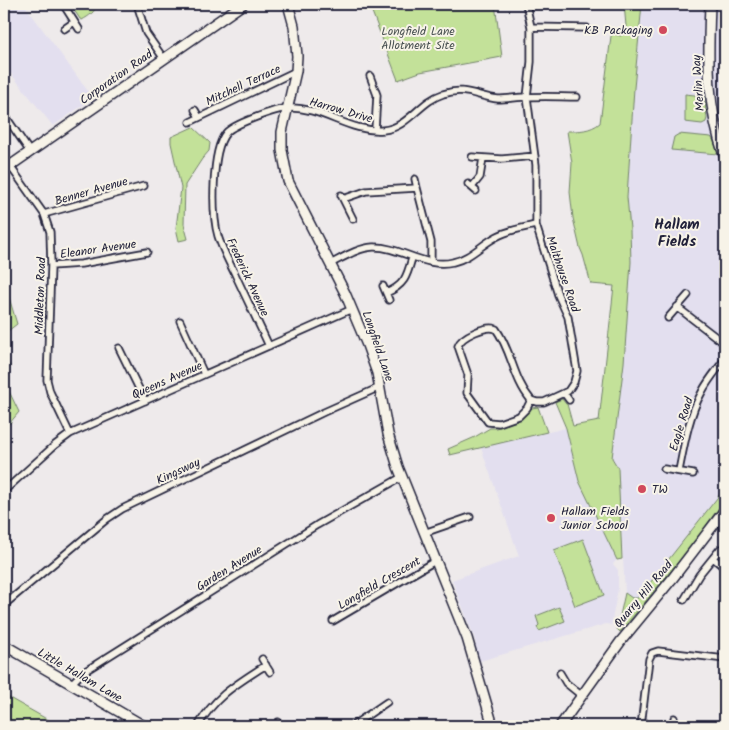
<svg xmlns="http://www.w3.org/2000/svg" width="729" height="730" viewBox="0 0 729 730" font-family="Kalam,sans-serif">
<style>
.built{fill:#e3dfef}
.green{fill:#c3e199;stroke:#72826a}
.lines{fill:none;stroke-linecap:round;stroke-linejoin:round}
.street-casing{stroke:#22223b;stroke-width:9}
.secondary-casing{stroke:#22223b;stroke-width:12}
.street{stroke:#f7f3e8;stroke-width:5.5}
.secondary{stroke:#f7f3e8;stroke-width:9}
.poi-dot{fill:#d1495b;stroke:#f7f3e8;stroke-width:2}
.labels{text-anchor:middle;stroke-width:4;stroke-linejoin:round;paint-order:stroke}
.poi-label{font-size:12px;fill:#22223b;stroke:#f7f3e8;text-anchor:start}
.park-label{font-size:12px;fill:#4a5252;stroke:#f7f3e8}
.street-label{font-size:12px;fill:#22223b;stroke:#f7f3e8}
.quarter-label{font-size:15px;font-weight:bold;fill:#22223b;stroke:#f7f3e8}
</style>
<rect width="100%" height="100%" fill="#eeeaeb"/>
<filter id="ink" filterUnits="userSpaceOnUse"><feTurbulence type="fractalNoise" baseFrequency=".02" numOctaves="2"/><feDisplacementMap in="SourceGraphic" scale="10" xChannelSelector="R" yChannelSelector="G"/><feConvolveMatrix kernelMatrix="1 2 1 2 8 2 1 2 1" color-interpolation-filters="sRGB"/></filter>
<g filter="url(#ink)">
<!-- built -->
<path class="built" d="M11 4H24L93 98 53 126 4 65V10Z
M642 4H725V429L722 433 725 436V488L637 599 632 598 625 593 618 468 612 458 628 311 631 262 630 229 627 197 634 88Z
M566 428 579 481 617 560 613 564 618 570V589L611 625 606 624 480 661 475 645 476 644 474 637 475 636 473 634 452 580 519 556 481 448Z"/>
<!-- green -->
<path class="green" d="M70 4H96C96 12 89 16 82 20L80 19Z
M369 4H495L502 57 420 72 398 80Z
M624 4H642L634 88 627 197 630 229 631 262 624 363 612 458 618 468 622 559 617 560 579 481 566 428 555 402 562 399 566 404H567L573 426 599 421 614 286 591 284 583 255 580 248 573 218 570 192 572 163 567 131C579 131 590 131 600 123L611 36 613 34 621 36 626 26Z
M685 94 704 96 707 118 706 122 702 124 685 122Z
M193 127 210 143 209 151 202 159 185 185 184 224 188 239 179 241 176 228 181 188 171 143V137Z
M679 134 711 137 714 141 718 154 671 150 674 137Z
M4 281 17 324 4 334Z
M4 355 10 366 5 383 19 412 4 430Z
M538 407 547 432 450 455 448 449 473 438 490 428H496L520 419 532 408Z
M725 488V499L703 530 681 559 620 632 617 629 625 593 632 598H638Z
M583 539 604 595 575 606 554 550Z
M559 607 565 621 539 631 537 627 539 625 536 616Z
M4 695 59 726H4Z"/>
<g class="lines">
<!-- street casing -->
<g class="street-casing">
<path id="street" d="M63 4 79 29
M137 4 146 33 164 59
M526 4 531 27V62L527 97 536 165V225L558 295 568 317 577 371 574 382 568 391 544 402H537L531 400 527 408 519 416 499 423 488 422 467 393 468 375 458 346C461 336 487 325 496 329 512 351 513 379 531 400
M531 27 587 28
M64 29 74 22
M370 76 377 95 375 130
M195 110 199 117
M4 114 30 152
M190 122 296 71
M472 157 502 159 535 156
M10 166 44 214 50 232 51 266 47 380 50 392 70 434
M415 179 417 188
M468 184 476 191
M472 187 480 177 483 158
M341 195 353 219
M343 199 366 191 417 188 431 242V261
M44 214 144 186
M330 264C344 257 358 248 373 247 400 246 425 269 453 262 469 259 481 245 496 237 508 230 522 228 536 225
M51 266 81 264 147 252
M383 286 389 300
M386 293C405 285 407 276 412 258
M677 307 725 344
M668 318 688 295
M180 321 204 374
M269 346C258 322 246 298 235 274 229 262 222 249 218 236 212 215 211 151 226 133 233 124 276 109 288 108 321 106 350 133 383 130 408 128 420 101 443 94 465 86 477 97 498 99 508 99 518 97 528 97 545 96 561 97 577 97
M119 348 145 401
M564 393 569 400
M664 469 693 474
M679 471C684 445 689 415 702 392 708 380 717 370 725 359
M4 491 55 445 70 434 352 309
M424 533 470 517
M713 558 725 568
M684 600 699 575 720 549
M4 605 107 519 122 509 324 412 380 387
M333 621 435 561
M262 659 270 672
M560 673 566 683 582 696
M71 684 82 673 317 525 402 477
M278 722 281 726
M198 726C216 695 237 684 266 665
M352 726 387 702
M641 726 649 659 652 653 658 651 725 659
M673 726 674 718"/>
</g>
<!-- secondary casing -->
<g class="secondary-casing">
<path id="secondary" d="M288 4 294 26 297 56 296 71 282 132V150L288 181 345 293 367 345 377 373 388 434 398 467 467 638 493 726
M710 4C708 60 706 105 725 158
M4 170 243 4
M4 645 144 726
M560 726 621 641 672 579 725 510"/>
</g>
<!-- street -->
<use href="#street" class="street"/>
<!-- secondary -->
<use href="#secondary" class="secondary"/>
</g>
</g>
<!-- markers -->
<g class="poi-dot">
<circle cx="663" cy="30" r="5"/>
<circle cx="642" cy="489" r="5"/>
<circle cx="551" cy="518" r="5"/>
</g>
<g class="labels">
<!-- poi labels -->
<g class="poi-label">
<text x="653" y="34" text-anchor="end">KB Packaging</text>
<text x="652" y="493">TW</text>
<text x="561" y="515">Hallam Fields<tspan x="561" dy="14">Junior School</tspan></text>
</g>
<!-- park labels -->
<g class="park-label">
<text x="418" y="35">Longfield Lane<tspan x="418" dy="14">Allotment Site</tspan></text>
</g>
<!-- street labels -->
<g class="street-label">
<text transform="translate(116 77) rotate(-35)" y="4">Corporation Road</text>
<text transform="translate(698 83) rotate(-94)" y="4">Merlin Way</text>
<text transform="translate(243 85) rotate(-25)" y="4">Mitchell Terrace</text>
<text transform="translate(341 110) rotate(16)" y="4">Harrow Drive</text>
<text transform="translate(91 191) rotate(-16)" y="4">Benner Avenue</text>
<text transform="translate(98 249) rotate(-8)" y="4">Eleanor Avenue</text>
<text transform="translate(563 274) rotate(71)" y="4">Malthouse Road</text>
<text transform="translate(248 277) rotate(65)" y="4">Frederick Avenue</text>
<text transform="translate(40 296) rotate(-88)" y="4">Middleton Road</text>
<text transform="translate(378 346) rotate(71)" y="4">Longfield Lane</text>
<text transform="translate(167 380) rotate(-24)" y="4">Queens Avenue</text>
<text transform="translate(681 424) rotate(-73)" y="4">Eagle Road</text>
<text transform="translate(178 471) rotate(-25)" y="4">Kingsway</text>
<text transform="translate(229 568) rotate(-32)" y="4">Garden Avenue</text>
<text transform="translate(379 583) rotate(-30)" y="4">Longfield Crescent</text>
<text transform="translate(643 594) rotate(-50)" y="4">Quarry Hill Road</text>
<text transform="translate(80 675) rotate(30)" y="4">Little Hallam Lane</text>
</g>
<!-- quarter labels -->
<g class="quarter-label">
<text x="677" y="229">Hallam<tspan x="677" dy="17">Fields</tspan></text>
</g>
</g>
<!-- margin -->
<rect width="729" height="730" fill="none" stroke="#f7f3e8" stroke-width="20"/>
<rect x="10" y="10" width="709" height="710" fill="none" stroke="#22223b" stroke-width="2" filter="url(#ink)"/>
</svg>
